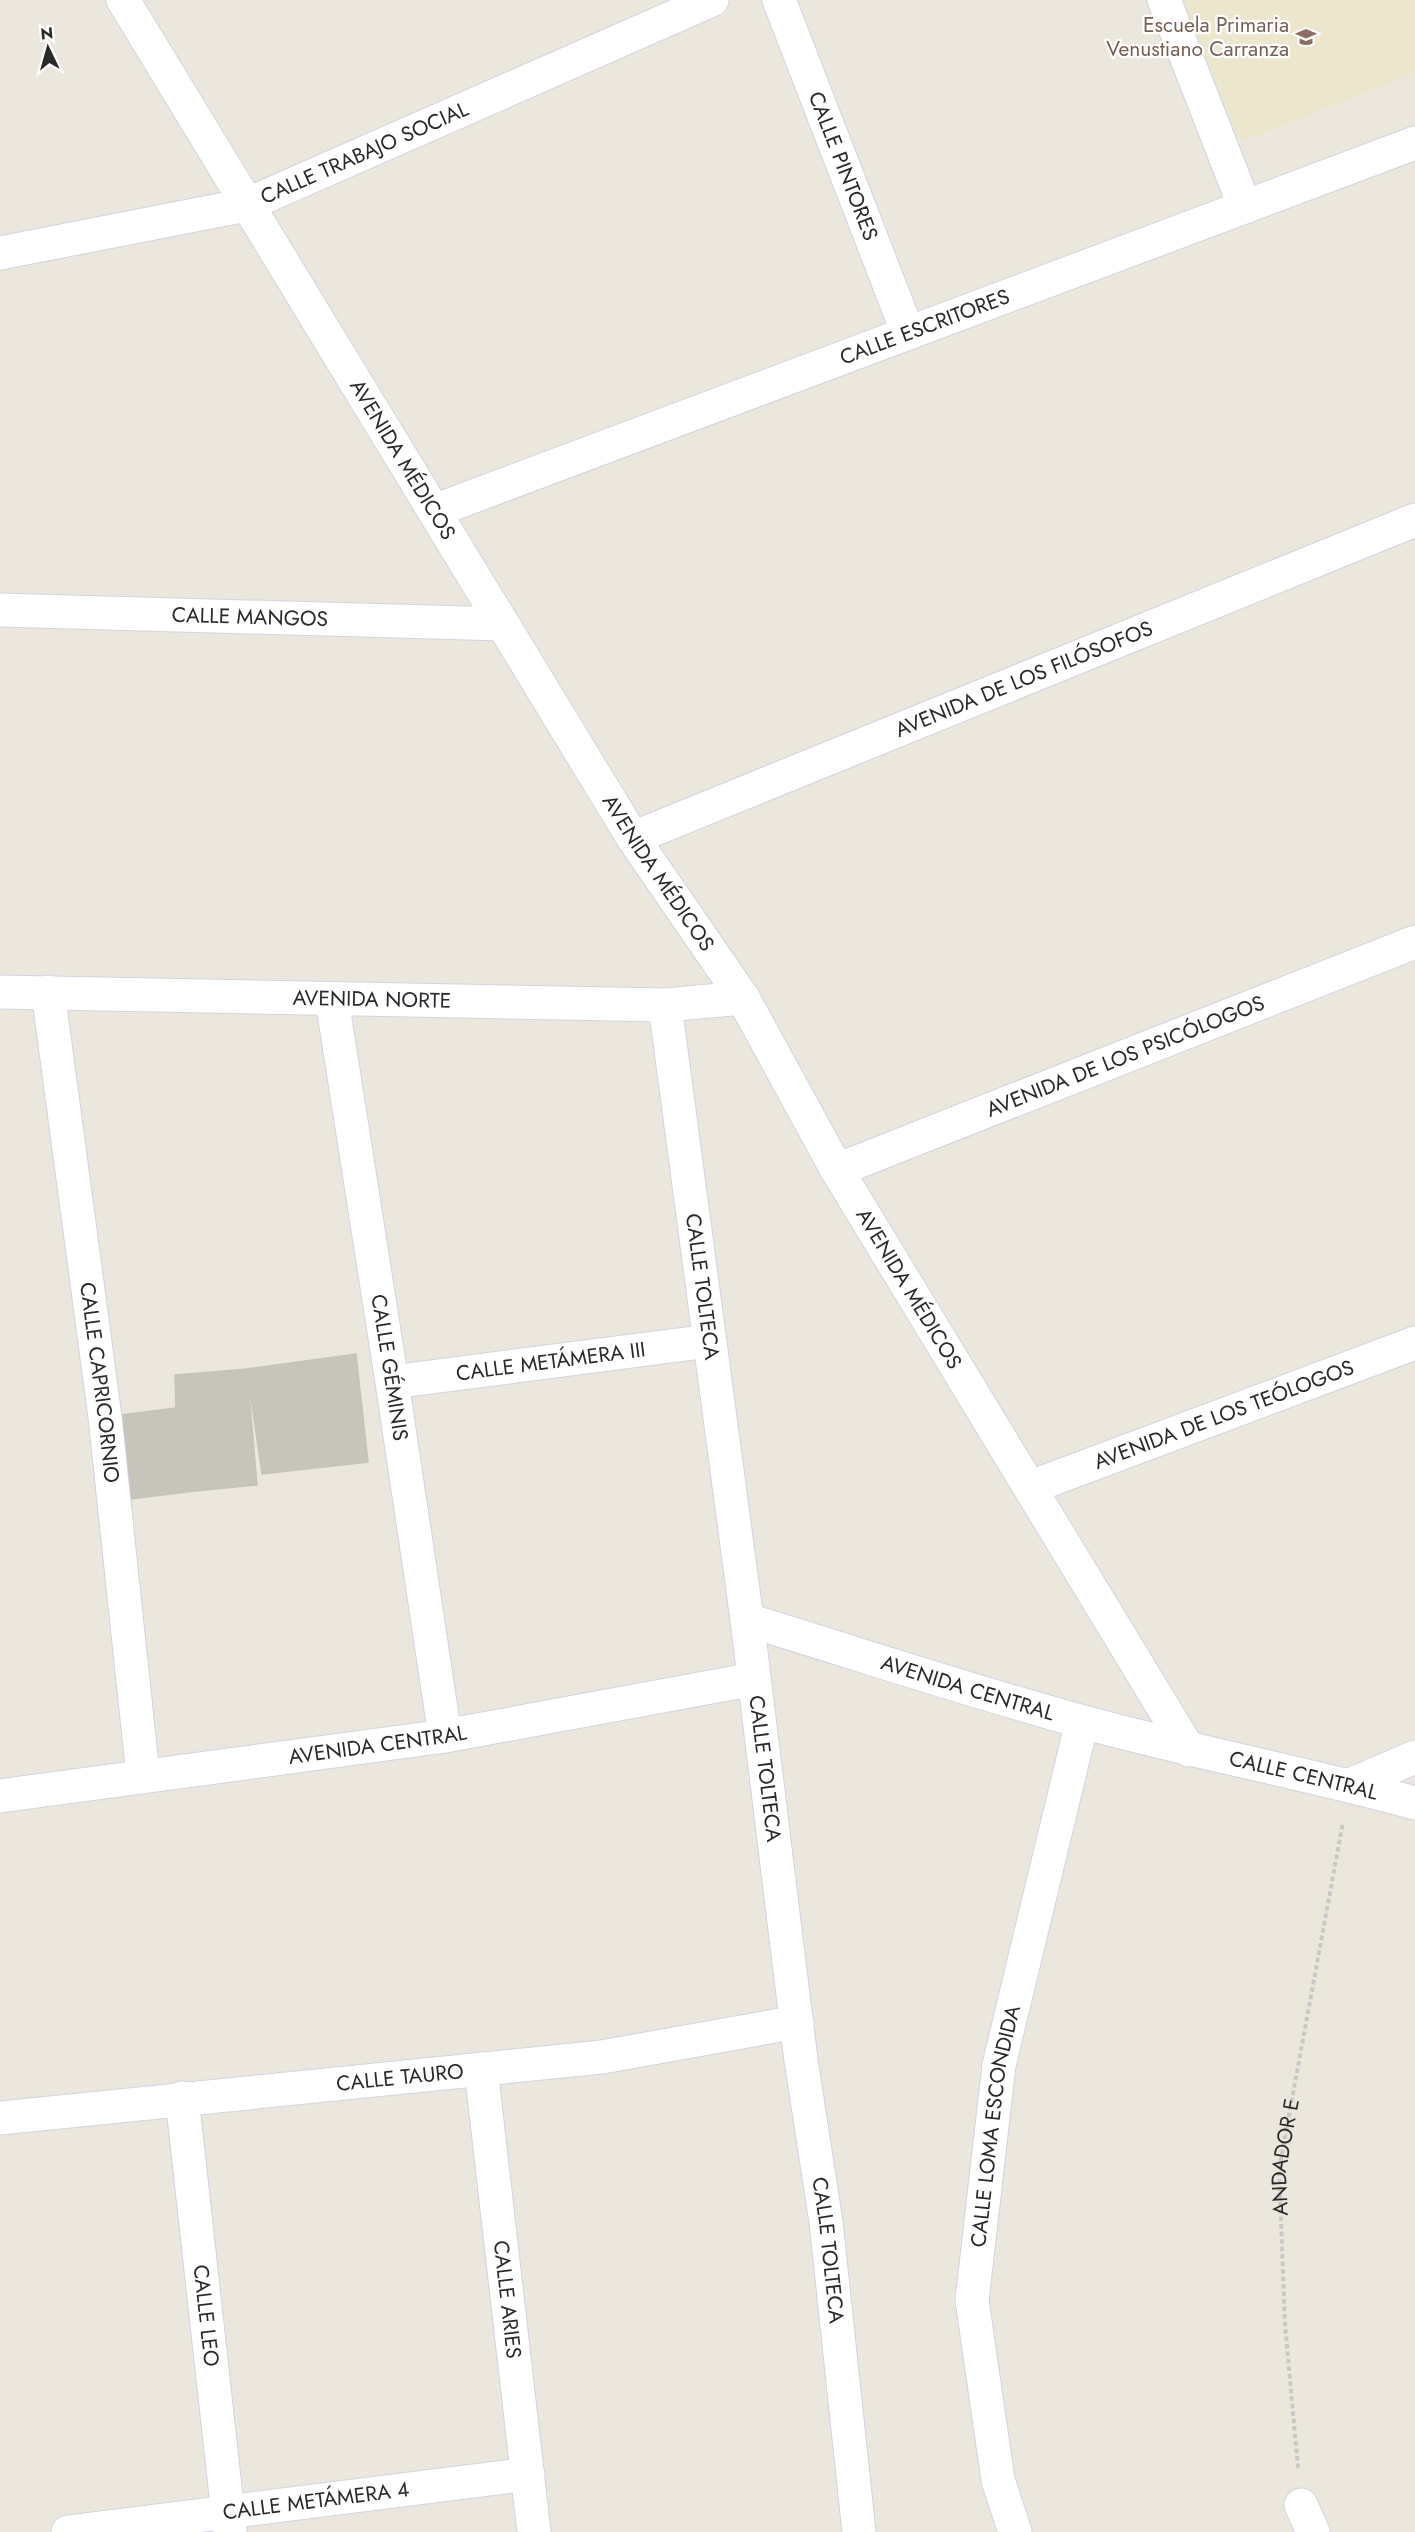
<svg xmlns="http://www.w3.org/2000/svg" width="1415" height="2532" viewBox="0 0 1415 2532" font-family="Jost,sans-serif">
<style>
.education{fill:#ece6cd}
.building{fill:#c7c5bb;stroke:#c7c3b6;stroke-width:1.5}
.lines{fill:none;stroke-linecap:round;stroke-linejoin:round}
.minor-casing{stroke:#d2d3e2;stroke-width:35}
.path{stroke:#c8c8c8;stroke-width:4;stroke-dasharray:4.5 3;stroke-linecap:butt}
.minor{stroke:#fff;stroke-width:33}
.labels{text-anchor:middle;stroke-width:4.5;stroke-linejoin:round;paint-order:stroke}
.education-label{font-size:21px;fill:#785e54;stroke:#fff;text-anchor:end}
.street-label{font-size:21px;fill:#2a2a2a;stroke:#fff}
</style>
<rect width="100%" height="100%" fill="#ebe7dc"/>
<!-- education -->
<path class="education" d="M1182 0H1415V73L1240 142Z"/>
<!-- building -->
<path class="building" d="M356 1354 368 1462 262 1474 247 1369Z
M247 1369 257 1485 186 1492 176 1408 175 1375Z
M176 1408 186 1492 115 1501 105 1417Z"/>
<g class="lines">
<!-- minor casing -->
<g class="minor-casing">
<g id="minor">
<path id="s2" d="M123 0 633 838 743 998 837 1170 1189 1750"/>
<path id="s3" d="M779 0 908 333"/>
<path d="M1164 0 1245 207"/>
<path id="s4" d="M0 253 246 205 712 0"/>
<path id="s5" d="M434 511 1415 143"/>
<path id="s6" d="M0 610 502 624"/>
<path id="s7" d="M633 838 1415 520"/>
<path id="s8" d="M0 992 665 1005 743 998"/>
<path id="s9" d="M48 992 105 1417 143 1775"/>
<path id="s10" d="M332 1000 392 1382 445 1736"/>
<path id="s11" d="M665 1005 747 1620 801 2060 826 2222 859 2532"/>
<path id="s12" d="M837 1170 1415 942"/>
<path id="s13" d="M392 1382 709 1341"/>
<path id="s14" d="M1031 1487 1415 1343"/>
<path id="s15" d="M747 1620C859 1654 970 1691 1083 1722 1193 1752 1305 1773 1415 1803"/>
<path d="M1350 1785 1415 1757"/>
<path id="s16" d="M0 1796 445 1736 754 1679"/>
<path id="s17" d="M481 2069 534 2532"/>
<path id="s18" d="M182 2098 230 2532"/>
<path id="s19" d="M0 2118 602 2057 797 2022"/>
<path d="M1301 2505 1313 2532"/>
<path id="s20" d="M68 2532 528 2474"/>
<path id="s21" d="M1015 2532 998 2480 972 2300 999 2065 1082 1722"/>
</g>
</g>
<!-- path -->
<path class="path" id="s1" d="M1298 2468 1285 2324 1279 2170 1343 1822"/>
<!-- minor -->
<use href="#minor" class="minor"/>
</g>
<!-- icons -->
<defs>
<g id="school-bare" transform="scale(1.62)"><path d="M0-5L7-2L0 1L-7-2ZM-4 1L0 2.5L4 1V4Q0 6-4 4Z" fill="#8d6e63" stroke="#fff" stroke-width="2.5" paint-order="stroke"/></g>
</defs>
<g fill-rule="evenodd">
<use href="#school-bare" x="1306" y="37"/>
</g>
<g class="labels">
<!-- education labels -->
<g class="education-label">
<text x="1289" y="32">Escuela Primaria<tspan x="1289" dy="24">Venustiano Carranza</tspan></text>
</g>
<!-- street labels -->
<g class="street-label">
<text dy="7" stroke="none"><textPath href="#s4" startOffset="380">CALLE TRABAJO SOCIAL</textPath></text>
<text dy="7" stroke="none"><textPath href="#s3" startOffset="178">CALLE PINTORES</textPath></text>
<text dy="7" stroke="none"><textPath href="#s5" startOffset="524">CALLE ESCRITORES</textPath></text>
<text dy="7" stroke="none"><textPath href="#s2" startOffset="538">AVENIDA MÉDICOS</textPath></text>
<text dy="7" stroke="none"><textPath href="#s6" startOffset="250">CALLE MANGOS</textPath></text>
<text dy="7" stroke="none"><textPath href="#s7" startOffset="422">AVENIDA DE LOS FILÓSOFOS</textPath></text>
<text dy="7" stroke="none"><textPath href="#s2" startOffset="1024">AVENIDA MÉDICOS</textPath></text>
<text dy="7" stroke="none"><textPath href="#s8" startOffset="372">AVENIDA NORTE</textPath></text>
<text dy="7" stroke="none"><textPath href="#s12" startOffset="310">AVENIDA DE LOS PSICÓLOGOS</textPath></text>
<text dy="7" stroke="none"><textPath href="#s11" startOffset="284">CALLE TOLTECA</textPath></text>
<text dy="7" stroke="none"><textPath href="#s2" startOffset="1510">AVENIDA MÉDICOS</textPath></text>
<text dy="7" stroke="none"><textPath href="#s13" startOffset="160">CALLE METÁMERA III</textPath></text>
<text dy="7" stroke="none"><textPath href="#s10" startOffset="372">CALLE GÉMINIS</textPath></text>
<text dy="7" stroke="none"><textPath href="#s9" startOffset="394">CALLE CAPRICORNIO</textPath></text>
<text dy="7" stroke="none"><textPath href="#s14" startOffset="206">AVENIDA DE LOS TEÓLOGOS</textPath></text>
<text dy="7" stroke="none"><textPath href="#s15" startOffset="231">AVENIDA CENTRAL</textPath></text>
<text dy="7" stroke="none"><textPath href="#s16" startOffset="381">AVENIDA CENTRAL</textPath></text>
<text dy="7" stroke="none"><textPath href="#s11" startOffset="770">CALLE TOLTECA</textPath></text>
<text dy="7" stroke="none"><textPath href="#s15" startOffset="578">CALLE CENTRAL</textPath></text>
<text dy="7" stroke="none"><textPath href="#s19" startOffset="402">CALLE TAURO</textPath></text>
<text dy="7" stroke="none"><textPath href="#s21" startOffset="412">CALLE LOMA ESCONDIDA</textPath></text>
<text dy="7" stroke="none"><textPath href="#s1" startOffset="312">ANDADOR E</textPath></text>
<text dy="7" stroke="none"><textPath href="#s11" startOffset="1256">CALLE TOLTECA</textPath></text>
<text dy="7" stroke="none"><textPath href="#s17" startOffset="232">CALLE ARIES</textPath></text>
<text dy="7" stroke="none"><textPath href="#s18" startOffset="219">CALLE LEO</textPath></text>
<text dy="7" stroke="none"><textPath href="#s20" startOffset="250">CALLE METÁMERA 4</textPath></text>
</g>
</g>
<!-- north arrow -->
<g transform="translate(48 48) rotate(355)" stroke="#ffffff" stroke-width="4.5" paint-order="stroke">
<path d="M0-4.5L10 22L0 15L-10 22Z" fill="#2a2a2a"/>
<text y="-9" font-size="16" font-weight="bold" text-anchor="middle" fill="#2a2a2a">N</text>
</g>
</svg>
